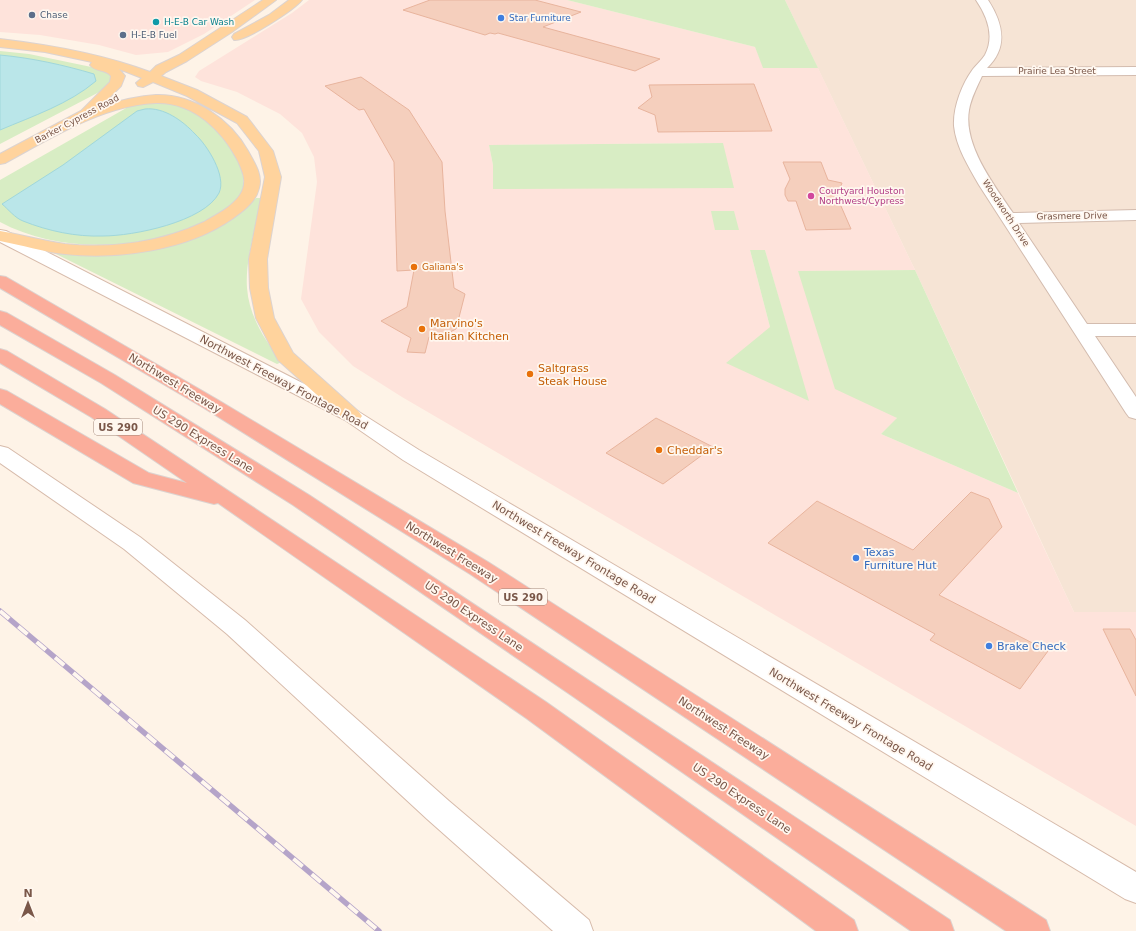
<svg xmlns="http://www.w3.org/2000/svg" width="1136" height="931" viewBox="0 0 1136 931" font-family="'DejaVu Sans',sans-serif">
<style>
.residential{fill:#f6e4d5}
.commercial{fill:#fee3db;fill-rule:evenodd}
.green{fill:#d8edc4}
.water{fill:#bae6e9;stroke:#a0d7db}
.building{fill:#f5cfbd;stroke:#e8b49d}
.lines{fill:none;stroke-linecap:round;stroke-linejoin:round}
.street-casing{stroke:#d3bcaf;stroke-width:2}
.secondary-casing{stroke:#d7bbab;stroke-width:2}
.primary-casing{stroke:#dcd3d0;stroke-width:2}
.highway-casing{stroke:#dcd3d0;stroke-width:2}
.street{fill:#fff;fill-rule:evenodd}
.secondary{fill:#fff;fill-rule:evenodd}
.primary{fill:#ffd39d;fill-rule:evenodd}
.highway{fill:#fbad9b;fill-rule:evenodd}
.rail-casing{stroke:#b5a4c9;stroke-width:5.5}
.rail{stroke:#fff7ef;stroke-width:4;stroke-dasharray:12;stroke-linecap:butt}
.service-dot{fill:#5c6f8a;stroke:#fff7ef;stroke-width:1.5}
.shop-dot{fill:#3f7fe0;stroke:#fff7ef;stroke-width:1.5}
.culture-dot{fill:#0f9aa8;stroke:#fff7ef;stroke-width:1.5}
.hotel-dot{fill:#d1479c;stroke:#fff7ef;stroke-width:1.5}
.food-dot{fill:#e8710a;stroke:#fff7ef;stroke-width:1.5}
.labels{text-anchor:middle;stroke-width:3.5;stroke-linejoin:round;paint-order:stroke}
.far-service-label{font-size:9px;fill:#4e5e75;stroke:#fff7ef;text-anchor:start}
.far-shop-label{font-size:9px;fill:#366cbe;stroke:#fff7ef;text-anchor:start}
.far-culture-label{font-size:9px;fill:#0d838f;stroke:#fff7ef;text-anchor:start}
.far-street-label{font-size:9px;fill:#7a5749;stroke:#fff7ef}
.far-hotel-label{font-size:9px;fill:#b23c85;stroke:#fff7ef;text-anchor:start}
.far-food-label{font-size:9px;fill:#c56008;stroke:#fff7ef;text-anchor:start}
.shield{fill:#fff7ef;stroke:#a2877b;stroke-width:1}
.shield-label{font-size:10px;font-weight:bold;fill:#7a5749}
.food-label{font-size:11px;fill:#c56008;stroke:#fff7ef;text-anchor:start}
.street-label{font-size:11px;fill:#7a5749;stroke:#fff7ef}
.shop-label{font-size:11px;fill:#366cbe;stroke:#fff7ef;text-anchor:start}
</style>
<rect width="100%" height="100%" fill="#fef3e7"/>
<!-- residential -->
<path class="residential" d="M785 0H1136V612H1074L915 270Z"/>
<!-- commercial -->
<path class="commercial" d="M0 0H255L204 34 168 52 136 55 99 45 40 35 0 32Z
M309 0H567L755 47 764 68H818L915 270 798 271 897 419 881 434 1018 493 1074 612H1136V826L402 397 353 366 319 332 301 299 317 182 314 157 302 133 280 114 237 92 201 81 195 77 199 71 292 13ZM722 143 493 188V165L489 145ZM750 250H765L808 401 770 327Z"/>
<!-- green -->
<path class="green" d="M567 0H785L818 68H763L755 47Z
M0 51 29 54 101 69 109 73 112 79 105 89 0 144Z
M148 101C159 102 172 102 182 105 186 107 191 110 195 113 200 116 206 119 210 123 229 138 257 179 236 201 229 210 216 216 206 221 146 251 59 254 0 222V180L128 107Z
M723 143 734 188 493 189V165L489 145Z
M256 198H262C256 225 245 260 247 288 249 316 265 341 282 362L277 364 52 252 124 251 240 212Z
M711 211H734L739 230H715Z
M750 250H765L809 401 726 363 770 327Z
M915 270 1018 493 881 434 897 418 835 389 798 271Z"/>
<!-- water -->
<path class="water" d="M0 55C32 58 64 65 94 74L96 81C69 104 33 116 0 130Z
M145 109C164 107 183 121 195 134 207 145 227 176 219 193 204 222 133 236 103 236 76 237 48 231 23 221 15 218 8 209 2 204L63 165 137 111Z"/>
<!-- building -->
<path class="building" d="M430 0H535L581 12 543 27 660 59 635 71 498 33 495 34 490 33 485 35 403 10Z
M361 77 409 110 442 162 445 211 454 288 465 294 456 329 440 337H429L425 353 407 352 411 338 381 321 407 307 414 270 397 271 394 162 364 109 359 110 325 86Z
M754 84 772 131 658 132 655 115 638 108 652 97 649 85Z
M783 162H821L828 180 842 183 837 197 851 229 806 230 796 201H788L785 195V189L790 179Z
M656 418 713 447 663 484 606 453Z
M971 492 989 499 1002 527 939 595 1048 651 1020 689 930 640 935 634 768 543 817 501 913 550Z
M1103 629H1130L1136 640V696Z"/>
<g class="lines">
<!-- street casing -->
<g class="street-casing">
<path id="street" d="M976 0H988C1003 23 1009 47 987 68L1136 67V75L982 76C977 87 971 98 969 110 963 145 994 185 1013 213L1136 210V220L1019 223 1087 324H1136V336H1095L1136 397V419L1129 417 1126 413 979 185C969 167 956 147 954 126 953 107 962 84 973 69 977 64 982 60 985 55 995 36 987 16 976 0Z"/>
</g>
<!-- secondary casing -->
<g class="secondary-casing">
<path id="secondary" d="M0 230 6 231 359 412 419 450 1136 872V903L1125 899 403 460 345 420 0 242Z
M0 446 8 448 140 537 245 620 449 801 589 920 593 931H553L427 819 227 634 124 549 0 463Z"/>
</g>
<!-- primary casing -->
<g class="primary-casing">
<path id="primary" d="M263 0H276L232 32 187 61 166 72 161 76 197 90 247 117 273 151 281 177 267 259 268 288 274 318 293 353 359 412 362 416 359 420 352 422 345 420 278 360 256 318 250 288 249 259 265 177 259 151 237 123 187 96 153 82 143 87 138 86 136 83 142 78 119 69 125 76 121 86 100 107C118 101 137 96 156 95 194 94 230 119 248 151 254 162 263 175 259 188 256 202 243 211 232 219 188 250 118 260 65 254 43 252 22 245 0 241V231C22 235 43 241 65 244 112 249 162 242 204 222 216 215 232 207 240 195 248 183 243 172 238 161 222 130 193 102 156 103 103 105 51 138 5 163L0 164V154L81 111 110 82 111 76C106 69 95 72 90 65L92 62 45 52 0 47V39C51 45 102 54 150 72L156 66 179 55Z
M289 0H302C294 10 245 42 234 40L232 37 234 34 269 15Z"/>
</g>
<!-- highway casing -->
<g class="highway-casing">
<path id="highway" d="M0 276 6 277 218 400 488 562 1046 920 1050 931H1006L470 574 204 408 0 288Z
M0 311 7 313 115 375 309 495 950 920 954 931H911L571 695 293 505 101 383 0 325Z
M0 349 7 351 105 409 546 702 854 920 858 931H816L526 718 218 503 214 504 133 483 0 404V389L7 391 149 473 187 483 91 417 0 363Z"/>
</g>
<!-- street -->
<use href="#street" class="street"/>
<!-- secondary -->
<use href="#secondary" class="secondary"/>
<!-- primary -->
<use href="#primary" class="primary"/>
<!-- highway -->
<use href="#highway" class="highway"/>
<!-- rail casing -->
<g class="rail-casing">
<path id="rail" d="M0 611 379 931"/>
</g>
<!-- rail -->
<use href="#rail" class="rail"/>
</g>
<!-- markers -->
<g class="service-dot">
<circle cx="32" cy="15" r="4"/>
<circle cx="123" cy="35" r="4"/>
</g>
<g class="shop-dot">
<circle cx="501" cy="18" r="4"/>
<circle cx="856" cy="558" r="4"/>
<circle cx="989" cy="646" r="4"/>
</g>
<circle class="culture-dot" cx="156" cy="22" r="4"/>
<circle class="hotel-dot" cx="811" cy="196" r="4"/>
<g class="food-dot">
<circle cx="414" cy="267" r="4"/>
<circle cx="422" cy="329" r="4"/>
<circle cx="530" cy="374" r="4"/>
<circle cx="659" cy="450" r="4"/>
</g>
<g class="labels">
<!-- far-service labels -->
<g class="far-service-label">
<text x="40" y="18">Chase</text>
<text x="131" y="38">H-E-B Fuel</text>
</g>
<!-- far-shop labels -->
<g class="far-shop-label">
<text x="509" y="21">Star Furniture</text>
</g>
<!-- far-culture labels -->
<g class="far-culture-label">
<text x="164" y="25">H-E-B Car Wash</text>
</g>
<!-- far-street labels -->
<g class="far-street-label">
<text x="1057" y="74">Prairie Lea Street</text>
<text transform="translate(77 119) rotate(-28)" y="3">Barker Cypress Road</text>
<text transform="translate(1006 213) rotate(57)" y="3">Woodworth Drive</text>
<text transform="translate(1072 216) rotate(-1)" y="3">Grasmere Drive</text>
</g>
<!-- far-hotel labels -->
<g class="far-hotel-label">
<text x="819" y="194">Courtyard Houston<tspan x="819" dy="10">Northwest/Cypress</tspan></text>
</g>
<!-- far-food labels -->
<g class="far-food-label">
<text x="422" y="270">Galiana's</text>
</g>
<!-- shield labels -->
<g class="shield">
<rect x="94" y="419" width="48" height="16" rx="3"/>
<rect x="499" y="589" width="48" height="16" rx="3"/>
</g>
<g class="shield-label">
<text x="118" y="431">US 290</text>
<text x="523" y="601">US 290</text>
</g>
<!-- food labels -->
<g class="food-label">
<text x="430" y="327">Marvino's<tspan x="430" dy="13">Italian Kitchen</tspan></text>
<text x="538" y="372">Saltgrass<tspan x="538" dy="13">Steak House</tspan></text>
<text x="667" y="454">Cheddar's</text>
</g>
<!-- street labels -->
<g class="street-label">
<text transform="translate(284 382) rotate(28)" y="4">Northwest Freeway Frontage Road</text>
<text transform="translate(175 383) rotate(31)" y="4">Northwest Freeway</text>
<text transform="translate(203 439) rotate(32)" y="4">US 290 Express Lane</text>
<text transform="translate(452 552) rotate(32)" y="4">Northwest Freeway</text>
<text transform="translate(574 552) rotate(31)" y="4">Northwest Freeway Frontage Road</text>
<text transform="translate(474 616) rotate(34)" y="4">US 290 Express Lane</text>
<text transform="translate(851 719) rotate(31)" y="4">Northwest Freeway Frontage Road</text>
<text transform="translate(724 728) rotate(33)" y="4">Northwest Freeway</text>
<text transform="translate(742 798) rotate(34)" y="4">US 290 Express Lane</text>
</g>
<!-- shop labels -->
<g class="shop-label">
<text x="864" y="556">Texas<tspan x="864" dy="13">Furniture Hut</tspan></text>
<text x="997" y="650">Brake Check</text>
</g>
</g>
<!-- north arrow -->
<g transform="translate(28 903)" stroke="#fff7ef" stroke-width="3" paint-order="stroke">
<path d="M0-3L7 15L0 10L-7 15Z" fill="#7a5749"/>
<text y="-6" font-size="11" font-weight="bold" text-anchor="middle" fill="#7a5749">N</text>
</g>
</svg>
